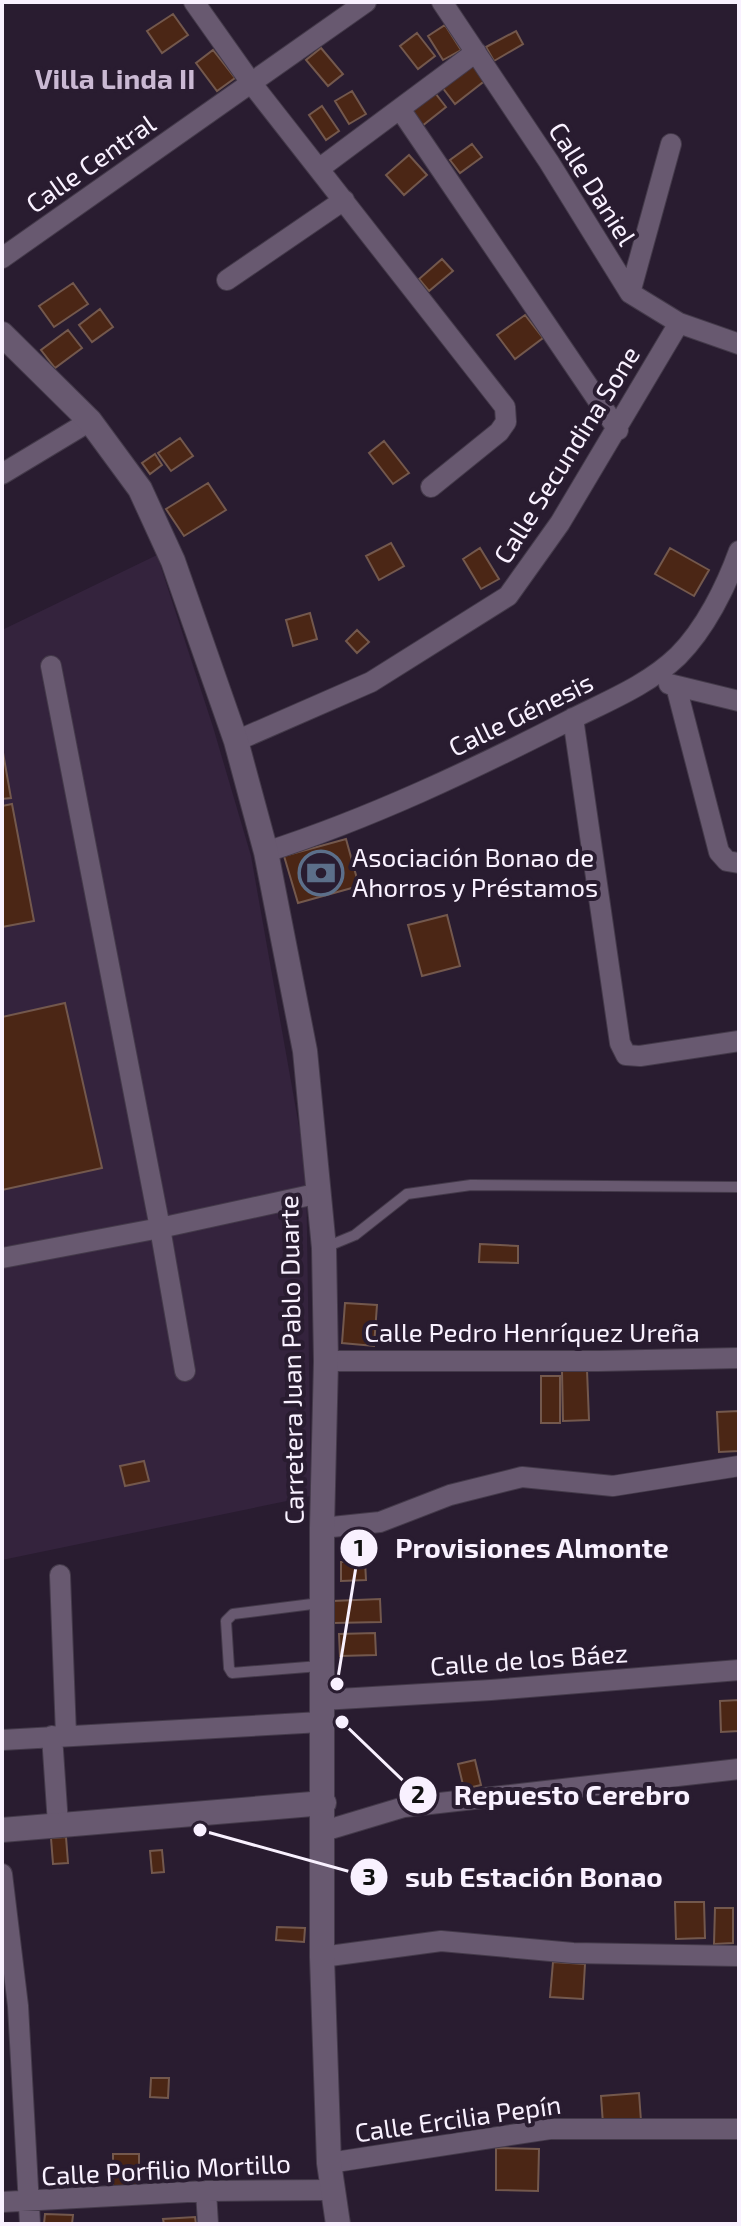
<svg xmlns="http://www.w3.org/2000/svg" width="741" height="2226" viewBox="0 0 741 2226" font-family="'Exo 2',sans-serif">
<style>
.built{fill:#34233d}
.building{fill:#4b2615;stroke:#73584d;stroke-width:2}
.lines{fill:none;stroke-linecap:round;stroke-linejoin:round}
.service-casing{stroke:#443a4a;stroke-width:12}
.minor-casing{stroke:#443a4a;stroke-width:22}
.tertiary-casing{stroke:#443a4a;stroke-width:26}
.secondary-casing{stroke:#443a4a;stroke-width:26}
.service{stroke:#685970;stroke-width:10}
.minor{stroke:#685970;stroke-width:20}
.tertiary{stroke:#685970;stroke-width:24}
.secondary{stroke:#685970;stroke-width:24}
.labels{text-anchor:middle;stroke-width:8;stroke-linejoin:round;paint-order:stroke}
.street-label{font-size:26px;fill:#f9f1ff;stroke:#291c30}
.poi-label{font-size:26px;fill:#f9f1ff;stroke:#291c30;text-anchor:start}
.neighbourhood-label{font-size:28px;font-weight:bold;fill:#cab9d3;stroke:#291c30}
.leader{fill:none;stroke:#f9f1ff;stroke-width:3}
.callout-dot{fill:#f9f1ff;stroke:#291c30;stroke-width:3}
.mark-label{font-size:24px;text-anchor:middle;font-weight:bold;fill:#111}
.callout-label{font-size:28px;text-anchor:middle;font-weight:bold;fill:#f9f1ff;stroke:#291c30;stroke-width:8;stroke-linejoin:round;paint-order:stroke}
</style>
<rect width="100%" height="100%" fill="#291c30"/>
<!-- built -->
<path class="built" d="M157 555 213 727 251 856 306 1166 311 1496 2 1560V630Z"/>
<!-- building -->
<path class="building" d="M173 14 188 35 162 53 147 31Z
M445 25 461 50 443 60 428 36Z
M516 31 523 44 494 61 486 47Z
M417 33 435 56 418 69 400 46Z
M321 48 343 74 328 86 306 60Z
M213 50 235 78 217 91 196 63Z
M473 62 487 79 455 104 442 87Z
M432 89 446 107 422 126 408 108Z
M352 91 366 114 349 124 335 101Z
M322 106 339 131 326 140 309 115Z
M472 144 482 157 460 173 450 160Z
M409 155 427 175 404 195 386 175Z
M442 259 453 271 429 291 419 279Z
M73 283 88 304 54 327 39 306Z
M100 309 113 327 92 342 79 325Z
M525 315 543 338 515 359 497 335Z
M68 330 82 348 55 368 41 350Z
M180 438 193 456 171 471 158 453Z
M384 441 409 473 393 484 369 453Z
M155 454 162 465 150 474 142 463Z
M208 483 226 510 184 536 166 509Z
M391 543 404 566 379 580 366 556Z
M480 548 499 579 481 589 463 559Z
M670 548 709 570 694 596 655 574Z
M310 613 317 639 293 646 286 620Z
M357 630 369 642 357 653 346 641Z
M2 747 11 798 2 799Z
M12 804 34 921 2 927V806Z
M346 839 359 886 298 903 284 856Z
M447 915 460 966 422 976 408 925Z
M65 1003 102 1168 2 1190V1017Z
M480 1244 518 1246V1263L479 1262Z
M345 1303 377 1305 374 1346 342 1343Z
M587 1370 589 1420 563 1421 562 1371Z
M541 1376H560V1423H541Z
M739 1411V1451L719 1452 717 1412Z
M144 1461 149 1481 125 1486 120 1466Z
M365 1561 366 1580 341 1581V1562Z
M380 1599 381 1622 333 1623 332 1601Z
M375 1633 376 1655 340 1656 339 1634Z
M739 1700V1731L721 1732 720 1701Z
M475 1760 481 1785 464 1789 458 1764Z
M66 1837 68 1863 53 1864 51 1838Z
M162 1850 164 1872 152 1873 150 1851Z
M675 1902H704L705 1938 676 1939Z
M715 1908H733V1943L714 1944Z
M277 1927 305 1928 304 1942 276 1940Z
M553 1962 585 1964 583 1999 550 1997Z
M151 2078H169L168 2098 150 2097Z
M639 2093 641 2121 603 2124 601 2096Z
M496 2148 539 2149 538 2191 496 2190Z
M113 2154H139V2188H113Z
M45 2214 73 2215 72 2224H44Z
M195 2217 196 2224H164L163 2219Z"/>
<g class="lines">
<!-- service casing -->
<g class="service-casing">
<path id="service" d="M326 1247 355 1235 407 1194 471 1185 739 1187
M320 1603 233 1614 226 1621 229 1668 232 1673 320 1666"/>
</g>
<!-- minor casing -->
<g class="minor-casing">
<path id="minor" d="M194 2 252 84 505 407 506 422 499 432 431 487
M442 2 549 162 630 293 679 323 739 344
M400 109 618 430
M320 168 476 52
M2 258 366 2
M227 280 344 200
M630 293 671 144
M2 474 90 421
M51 666 160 1228 185 1371
M669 684 739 701
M676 686 719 852 727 861 739 863
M573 718 620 1043 626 1055 640 1056 739 1041
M236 741 371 682 508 596 560 523 679 323
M266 852C371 818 470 771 568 721 605 702 647 686 678 656 705 629 726 587 739 551
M2 1258 160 1228 320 1193
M326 1361H599L739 1358
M322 1528 380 1522 450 1495 522 1477 613 1486 739 1466
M60 1575 66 1735
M322 1700 491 1690 739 1670
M52 1736 58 1824
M2 1740 321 1722
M324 1831 404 1807 739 1769
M2 1874 18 2006 30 2224
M322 1957 441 1941 573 1953 739 1956
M329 2163 550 2129H739
M206 2191 208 2224
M2 2202 206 2191 332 2190"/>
</g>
<!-- tertiary casing -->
<g class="tertiary-casing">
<path id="tertiary" d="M2 1830 324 1803"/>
</g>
<!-- secondary casing -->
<g class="secondary-casing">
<path id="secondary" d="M2 334 90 421 140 489 173 561 236 741 266 852 305 1051 324 1248 326 1361 322 1528V1957L329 2163 338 2224"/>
</g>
<!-- service -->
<use href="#service" class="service"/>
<!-- minor -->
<use href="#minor" class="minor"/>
<!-- tertiary -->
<use href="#tertiary" class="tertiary"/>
<!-- secondary -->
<use href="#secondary" class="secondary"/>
</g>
<!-- icons -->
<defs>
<g id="bank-ring" transform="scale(2.3)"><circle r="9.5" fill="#291c30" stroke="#5c6f8a" stroke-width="1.5"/><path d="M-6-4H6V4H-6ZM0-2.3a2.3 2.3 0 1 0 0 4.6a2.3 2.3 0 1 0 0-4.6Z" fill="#5c6f8a"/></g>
</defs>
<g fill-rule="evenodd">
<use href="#bank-ring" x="321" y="873"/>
</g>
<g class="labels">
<!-- street labels -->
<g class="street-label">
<text transform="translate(91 164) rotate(-35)" y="9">Calle Central</text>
<text transform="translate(592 184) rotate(58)" y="9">Calle Daniel</text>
<text transform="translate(567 455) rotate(-58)" y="9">Calle Secundina Sone</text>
<text transform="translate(521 715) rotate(-26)" y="9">Calle Génesis</text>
<text x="532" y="1342">Calle Pedro Henríquez Ureña</text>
<text transform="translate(292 1360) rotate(-91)" y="9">Carretera Juan Pablo Duarte</text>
<text transform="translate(529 1660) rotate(-4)" y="9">Calle de los Báez</text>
<text transform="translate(458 2119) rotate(-8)" y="9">Calle Ercilia Pepín</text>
<text transform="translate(166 2170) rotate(-3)" y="9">Calle Porfilio Mortillo</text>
</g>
<!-- poi labels -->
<g class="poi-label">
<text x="352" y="867">Asociación Bonao de<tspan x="352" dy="30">Ahorros y Préstamos</tspan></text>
</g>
<!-- neighbourhood labels -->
<g class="neighbourhood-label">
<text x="115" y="89">Villa Linda II</text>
</g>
</g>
<!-- callouts -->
<path class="leader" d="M337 1684L359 1548M342 1722L418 1795M200 1830L369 1877"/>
<g class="callout-dot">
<circle cx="337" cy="1684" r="8"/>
<circle cx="342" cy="1722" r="8"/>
<circle cx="200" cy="1830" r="8"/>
<circle cx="359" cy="1548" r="20"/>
<circle cx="418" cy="1795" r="20"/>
<circle cx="369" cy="1877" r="20"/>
</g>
<g class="mark-label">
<text x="359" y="1556">1</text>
<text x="418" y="1803">2</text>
<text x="369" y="1885">3</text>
</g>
<g class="callout-label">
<text x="532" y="1558">Provisiones Almonte</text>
<text x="572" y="1805">Repuesto Cerebro</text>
<text x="534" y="1887">sub Estación Bonao</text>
</g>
<!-- border -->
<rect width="741" height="2226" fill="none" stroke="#f9f1ff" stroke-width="8"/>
</svg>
